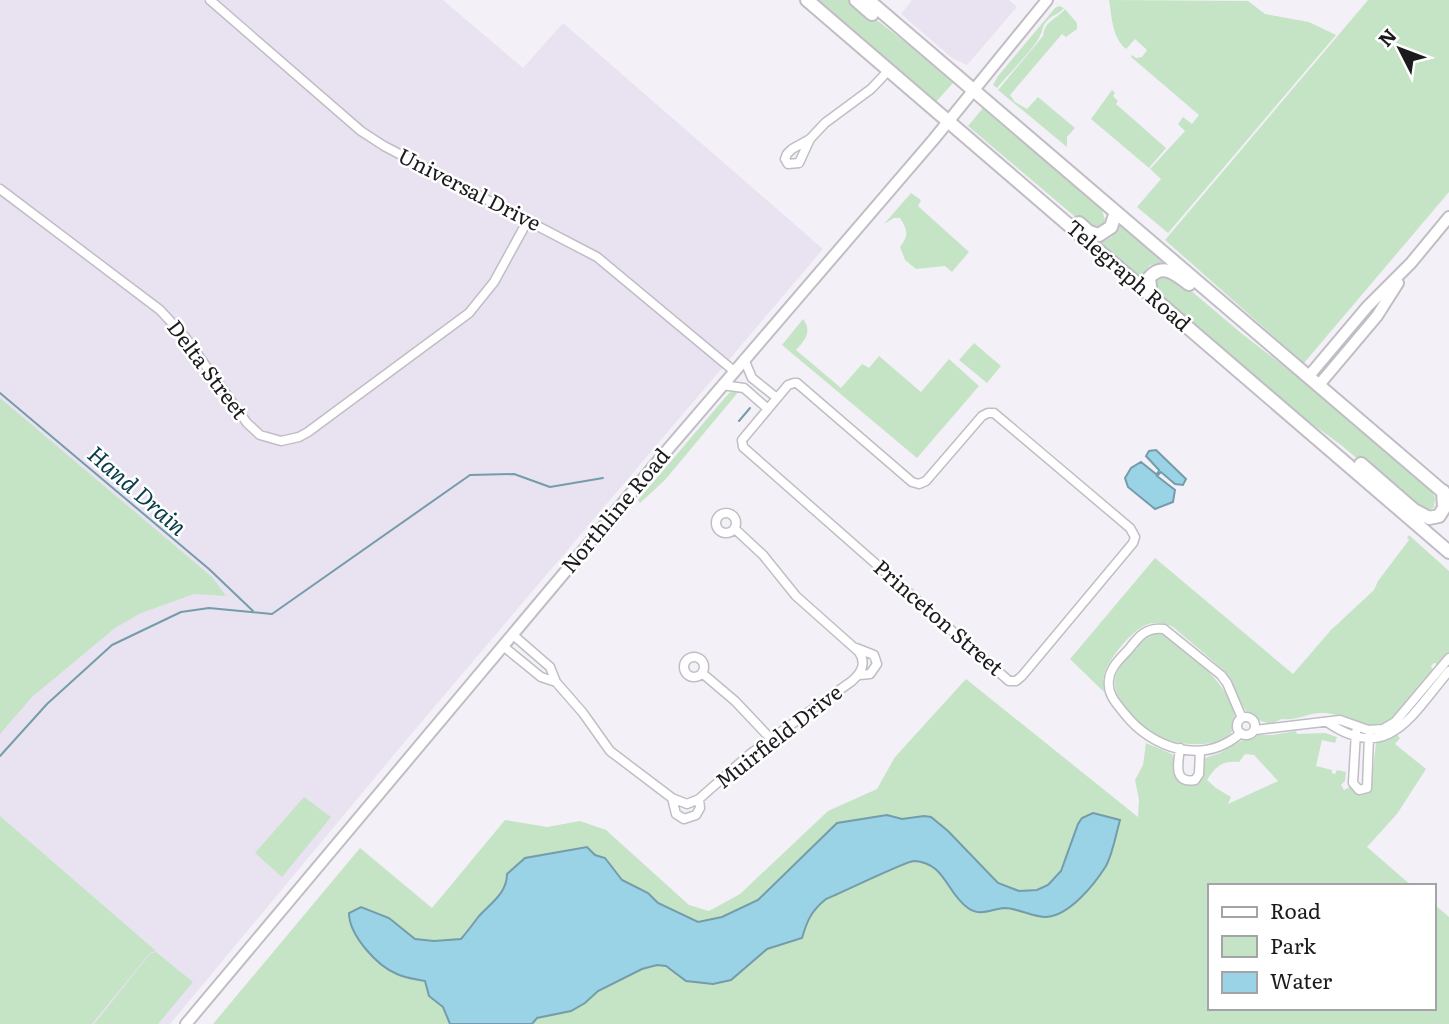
<svg xmlns="http://www.w3.org/2000/svg" width="1449" height="1024" viewBox="0 0 1449 1024" font-family="Literata,serif">
<style>
.built{fill:#e9e2f1}
.green{fill:#c5e4c6;fill-rule:evenodd}
.water{fill:#9ad3e6;stroke:#749caa;stroke-width:2}
.lines{fill:none;stroke-linecap:round;stroke-linejoin:round}
.stream{stroke:#749caa;stroke-width:2}
.street-casing{stroke:#c1bdc5;stroke-width:11}
.secondary-casing{stroke:#c1bdc5;stroke-width:14}
.primary-casing{stroke:#c1bdc5;stroke-width:16}
.street{stroke:#fff;stroke-width:8}
.secondary{stroke:#fff;stroke-width:10}
.primary{stroke:#fff;stroke-width:12}
.labels{text-anchor:middle;stroke-width:5;stroke-linejoin:round;paint-order:stroke}
.street-label{font-size:21px;fill:#1b1a1d;stroke:#fff}
.water-label{font-size:23px;font-style:italic;fill:#073c4a;stroke:#fff}
</style>
<rect width="100%" height="100%" fill="#f4f0f8"/>
<!-- built -->
<path class="built" d="M0 0H443L523 68 563 23 823 249 407 739 170 1024H0Z
M912 0H1009L1017 7 967 65 952 58 901 14Z"/>
<!-- green -->
<path class="green" d="M816 0H851L914 49 953 83 935 103Z
M1109 0 1248 1 1265 14 1309 22 1336 35 1168 233 1137 207 1161 179 1150 169 1185 131 1178 124 1183 117 1192 124 1199 115 1131 57 1132 55 1136 58 1142 57 1147 50 1135 39 1126 49C1112 37 1112 18 1109 0Z
M1368 0H1449V192L1304 363 1165 240Z
M1059 6 1064 8C1058 15 1052 15 1047 21 1042 26 1043 30 1040 36 1034 49 1007 76 997 88L993 85 998 76 1055 8Z
M1065 9 1077 23V29L1066 37 1062 34 1010 95 1015 102 1027 109 1038 97 1075 128 1067 137V147L998 90 1043 36C1045 20 1056 20 1065 9Z
M1112 90 1115 93 1113 96 1118 101 1116 104 1166 148 1149 168 1091 119Z
M983 108 1101 208 1105 219 1103 225 1097 227 1080 221 968 126Z
M911 193 921 200 918 206 969 252 952 272 945 266 916 269 905 260 900 247C909 235 908 231 900 218H894L884 224Z
M1120 225 1164 262 1150 265 1140 278 1098 242C1110 241 1114 235 1120 225Z
M1162 277 1182 283 1241 333 1285 367 1432 492 1435 498 1434 508 1428 510 1411 504 1341 445 1304 418 1157 293 1156 279Z
M803 319C813 332 804 341 796 350L841 388 862 364 869 368 879 356 921 392 949 359 979 386 917 458 782 345Z
M974 343 1001 366 987 383 959 360Z
M736 390 739 391 735 396 665 480 640 503 638 500 729 393Z
M0 398 212 577 226 596 194 594 141 613 115 628 32 697 0 734Z
M1409 535 1449 571V654L1440 665 1434 663 1431 666 1433 671C1417 691 1394 734 1365 726 1351 722 1338 713 1324 713 1308 712 1299 721 1282 719L1270 724 1252 718 1244 708 1225 671 1173 627C1164 623 1155 621 1146 625 1132 630 1107 661 1104 675 1103 681 1103 686 1104 692L1070 659 1155 558 1293 674 1331 630 1374 590 1378 581 1409 540 1407 538Z
M1160 633 1167 636C1192 658 1223 677 1233 710 1247 753 1180 747 1158 737 1144 731 1135 720 1126 709 1113 693 1110 678 1124 662 1135 649 1143 635 1160 633Z
M966 679 1138 817 1139 800 1135 780 1143 765 1146 743 1172 754C1176 762 1171 769 1175 777 1180 789 1198 788 1202 775 1204 769 1203 763 1205 758L1220 753 1252 735H1272L1296 731 1297 734 1325 733 1337 737 1335 743 1322 740 1316 766 1332 770V773L1335 774 1337 770 1346 772 1345 781 1341 785 1344 790 1350 787 1356 792 1371 786 1376 743 1396 734 1400 738 1395 744 1426 769 1397 814 1367 847 1412 886H1209V1008H1433V903L1449 917V1024H213L360 848 432 908 505 820 547 827 580 821 606 830 689 905 709 911 740 894 828 811 877 789 895 757ZM1245 754 1254 755 1278 781 1228 804 1231 797 1216 788 1207 780C1216 766 1223 760 1239 762Z
M304 797 331 817 282 877 255 853Z
M0 816 156 951 150 953 92 1024H0Z
M156 952 193 982 158 1024H94L150 954Z"/>
<!-- water -->
<path class="water" d="M1156 450 1186 479 1183 485 1175 484 1161 472 1157 476 1175 490 1173 502 1155 509 1128 487 1125 478 1131 468 1141 462 1156 474 1158 473 1159 470 1146 456 1149 451Z
M1093 813 1120 820C1116 834 1113 853 1106 866 1094 885 1069 916 1046 917 1032 917 1018 908 1004 908 992 909 980 917 968 908 946 893 946 863 914 861 906 861 839 894 826 899 811 911 807 921 802 938L767 949 731 980 713 984 686 981 666 966 657 965 642 969 598 991 585 1003 571 1011 537 1018 532 1024H450L443 1007 429 996 425 981C415 979 405 978 397 974 377 966 349 935 349 913L361 907 389 918 415 939 434 941 461 939C467 932 473 924 479 916 491 903 507 893 507 874L525 858 587 847 595 855 605 858 622 880 648 893 658 903 698 922 722 917 758 900 837 823 887 815 902 819 924 816 931 817 948 831 998 883 1019 891 1037 890 1048 885 1061 871 1078 824 1082 818Z"/>
<g class="lines">
<!-- stream -->
<path class="stream" d="M0 393 209 569 253 611
M739 421 750 408
M0 756 47 704 112 645 181 612 209 608 272 614 470 475 514 474 550 487 603 478"/>
<!-- street casing -->
<g class="street-casing">
<path id="street" d="M210 0 361 131 384 146 597 257 734 371
M810 139 799 163 788 164 785 159 787 154 792 149 810 139 825 123 871 89 889 70
M0 189 160 310 185 337 247 423 260 435 281 441 299 437 308 432 469 313 494 282 528 220
M744 359 752 378 777 398
M794 383H797L912 482 919 484 926 481 982 416 988 413H994L1130 528 1135 537 1133 543 1022 676 1016 681H1009L743 447 742 440 788 385Z
M722 385 744 388 768 409
M716 523a10 10 0 1 1 20 0a10 10 0 1 1-20 0Z
M503 646 541 677 556 682 550 667 512 634
M856 648 874 655 877 664 870 674 859 675
M684 667a10 10 0 1 1 20 0a10 10 0 1 1-20 0Z
M702 673 735 701 771 739
M556 682 583 713 610 751 672 798 687 804 699 799 750 754 852 681C861 673 867 664 859 652L796 596 763 555 735 529
M1237 726a9 9 0 1 1 18 0a9 9 0 1 1-18 0Z
M1327 722C1389 765 1412 714 1449 671
M1255 730 1340 720 1368 730 1383 729 1395 722 1449 658
M1356 732 1353 783 1359 790 1367 788 1369 736
M1241 733C1203 766 1152 749 1124 713 1116 703 1107 694 1109 680 1110 667 1121 658 1129 649 1139 636 1146 627 1164 629L1221 675 1227 683 1242 718
M1180 748C1178 763 1173 784 1195 780L1199 774 1200 751
M672 798 676 814 684 819 696 815 700 808 699 799"/>
</g>
<!-- secondary casing -->
<g class="secondary-casing">
<path id="secondary" d="M1308 377 1367 307 1411 263 1449 217
M1318 386 1377 316 1398 283
M186 1024 669 448 934 139 1047 0"/>
</g>
<!-- primary casing -->
<g class="primary-casing">
<path id="primary" d="M807 0 1449 552
M856 0 872 14
M868 0 1449 497
M1079 223 1089 232 1099 235 1111 227 1116 212
M1151 296 1149 278C1162 262 1176 274 1189 284
M1361 464 1414 510 1429 518 1439 516 1444 508 1443 491"/>
</g>
<!-- street -->
<use href="#street" class="street"/>
<!-- secondary -->
<use href="#secondary" class="secondary"/>
<!-- primary -->
<use href="#primary" class="primary"/>
</g>
<g class="labels">
<!-- street labels -->
<g class="street-label">
<text transform="translate(469 190) rotate(27)" y="7">Universal Drive</text>
<text transform="translate(1128 276) rotate(41)" y="7">Telegraph Road</text>
<text transform="translate(207 370) rotate(53)" y="7">Delta Street</text>
<text transform="translate(616 511) rotate(-50)" y="7">Northline Road</text>
<text transform="translate(938 618) rotate(41)" y="7">Princeton Street</text>
<text transform="translate(779 737) rotate(-38)" y="7">Muirfield Drive</text>
</g>
<!-- water labels -->
<g class="water-label">
<text transform="translate(137 491) rotate(41)" y="8">Hand Drain</text>
</g>
</g>
<!-- legend -->
<rect x="1208" y="884" width="228" height="126" fill="#ffffff" stroke="#a4a3a5" stroke-width="2"/>
<rect x="1222" y="907" width="35" height="10" fill="#ffffff" stroke="#a4a3a5" stroke-width="2"/>
<text x="1270" y="919" font-size="21" fill="#1b1a1d">Road</text>
<rect x="1222" y="936" width="35" height="21" fill="#c5e4c6" stroke="#a4a3a5" stroke-width="2"/>
<text x="1270" y="954" font-size="21" fill="#1b1a1d">Park</text>
<rect x="1222" y="972" width="35" height="21" fill="#9ad3e6" stroke="#a4a3a5" stroke-width="2"/>
<text x="1270" y="989" font-size="21" fill="#1b1a1d">Water</text>
<!-- north arrow -->
<g transform="translate(1400 49) rotate(312)" stroke="#ffffff" stroke-width="5" paint-order="stroke">
<path d="M0-5L12 26L0 18L-12 26Z" fill="#1b1a1d"/>
<text y="-10" font-size="19" font-weight="bold" text-anchor="middle" fill="#1b1a1d">N</text>
</g>
</svg>
